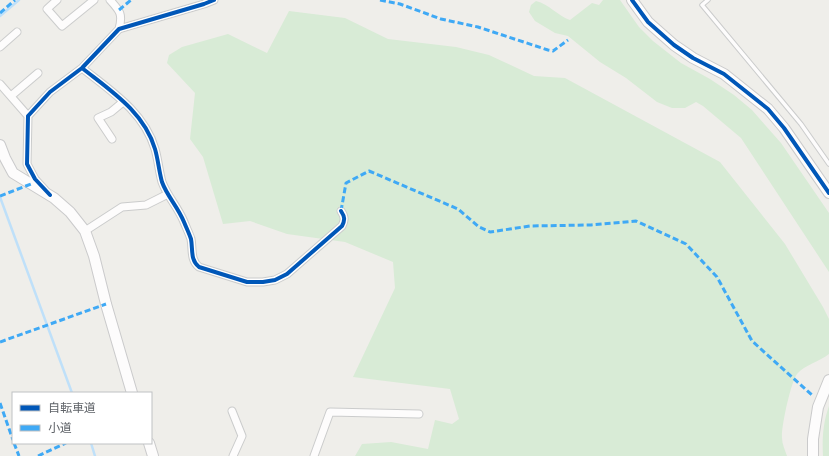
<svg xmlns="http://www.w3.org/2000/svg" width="829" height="456" viewBox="0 0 829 456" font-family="'Fira Sans Condensed','Noto Sans JP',sans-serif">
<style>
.green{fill:#d8ebd6}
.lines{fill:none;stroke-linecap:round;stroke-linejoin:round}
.stream{stroke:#bfe0f9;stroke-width:2.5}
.lane-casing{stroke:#cbcccc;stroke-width:5.5}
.street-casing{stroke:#cbcccc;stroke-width:9}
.secondary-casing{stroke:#cacacb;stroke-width:12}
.lane{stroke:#fdfcfc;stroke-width:3.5}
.street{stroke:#fdfcfc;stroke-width:7}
.secondary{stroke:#fdfcfc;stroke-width:10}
.quiet{stroke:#3fa9f5;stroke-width:3;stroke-dasharray:6 3;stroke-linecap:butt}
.cycleway-casing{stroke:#fff;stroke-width:6}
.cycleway{stroke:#0057b8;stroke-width:4}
</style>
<rect width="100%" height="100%" fill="#efeeea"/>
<!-- green -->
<path class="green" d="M603 0H620L639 27 653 41 681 63 710 79 734 95 752 110 781 143 829 213V272L741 138 703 106 696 102 685 108H672L657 102 626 78 600 62 568 36 555 33 535 21 529 12 531 5 536 1C549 4 558 16 570 20L592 3 599 5Z
M289 11 345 18 388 39 456 47 489 55 534 76 565 78 720 162 785 244 823 307 829 319V354C819 362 806 364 797 374 791 382 781 427 782 438 782 444 785 450 787 456H355L362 444 391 442 428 449 435 420 452 424 459 419 450 389 353 377 395 288 393 262 345 242 287 234 250 221 223 224 203 157 190 139 195 93 167 63 169 55 182 47 228 34 267 53Z
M829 406V456H823C822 438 823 423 829 406Z"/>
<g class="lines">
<!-- stream -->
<path class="stream" d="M0 16 19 0
M0 197 72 393
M91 443 95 456"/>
<!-- lane casing -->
<g class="lane-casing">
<path id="lane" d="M708 0 702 5 801 124 829 164"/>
</g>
<!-- street casing -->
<g class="street-casing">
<path id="street" d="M57 0 47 9 62 26 94 0
M110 0C120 11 123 14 119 29
M0 47 17 32
M82 68C111 91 144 112 155 149 158 159 159 171 162 182 167 196 178 207 184 222 186 227 189 233 191 239 193 249 190 260 199 267L247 282H263L275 280 287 274 342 226C345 220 345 217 341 211
M0 84 28 116
M11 96 38 73
M112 139 98 118 111 112 123 102
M45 190 35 179 27 164 28 116 50 92 82 68 119 29 204 4 214 0
M85 231 122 207 146 205 168 194
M232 411 242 436 233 456
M314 456 330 412 419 414"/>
</g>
<!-- secondary casing -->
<g class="secondary-casing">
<path id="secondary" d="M632 0 648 22 674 45 693 58 724 74 768 109 784 128 829 193
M0 145 5 158 13 173 54 198 70 212 85 231 94 256 106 304 132 393
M149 443 153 456
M813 456V439L818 407 829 380"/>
</g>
<!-- lane -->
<use href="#lane" class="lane"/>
<!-- street -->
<use href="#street" class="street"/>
<!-- secondary -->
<use href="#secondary" class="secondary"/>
<!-- quiet -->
<path class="quiet" d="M380 0 400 4 441 19 478 27 548 50 553 51 568 40
M119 10 131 0
M0 13 15 0
M0 196 31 184
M341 211 346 183 369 171 458 209 479 227 490 232 530 226 591 225 636 221 686 244 717 277 752 341 813 396
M0 342 106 304
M0 403 13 440
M14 443 19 456
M38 456 66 443"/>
<!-- cycleway casing -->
<g class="cycleway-casing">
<path id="cycleway" d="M632 0 648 22 674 45 693 58 724 74 768 109 784 128 829 193
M82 68C111 91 144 112 155 149 158 159 159 171 162 182 167 196 178 207 184 222 186 227 189 233 191 239 193 249 190 260 199 267L247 282H263L275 280 287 274 342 226C345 220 345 217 341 211
M50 195 35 179 27 164 28 116 50 92 82 68 119 29 204 4 214 0"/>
</g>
<!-- cycleway -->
<use href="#cycleway" class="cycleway"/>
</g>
<!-- legend -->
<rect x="12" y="392" width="140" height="52" fill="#ffffff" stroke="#bfc1c3"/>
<rect x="20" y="405" width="20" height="6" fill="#0057b8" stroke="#bfc1c3"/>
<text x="48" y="412" font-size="12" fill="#5f6368">自転車道</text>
<rect x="20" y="425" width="20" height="6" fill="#3fa9f5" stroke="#bfc1c3"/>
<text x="48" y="432" font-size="12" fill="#5f6368">小道</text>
</svg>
